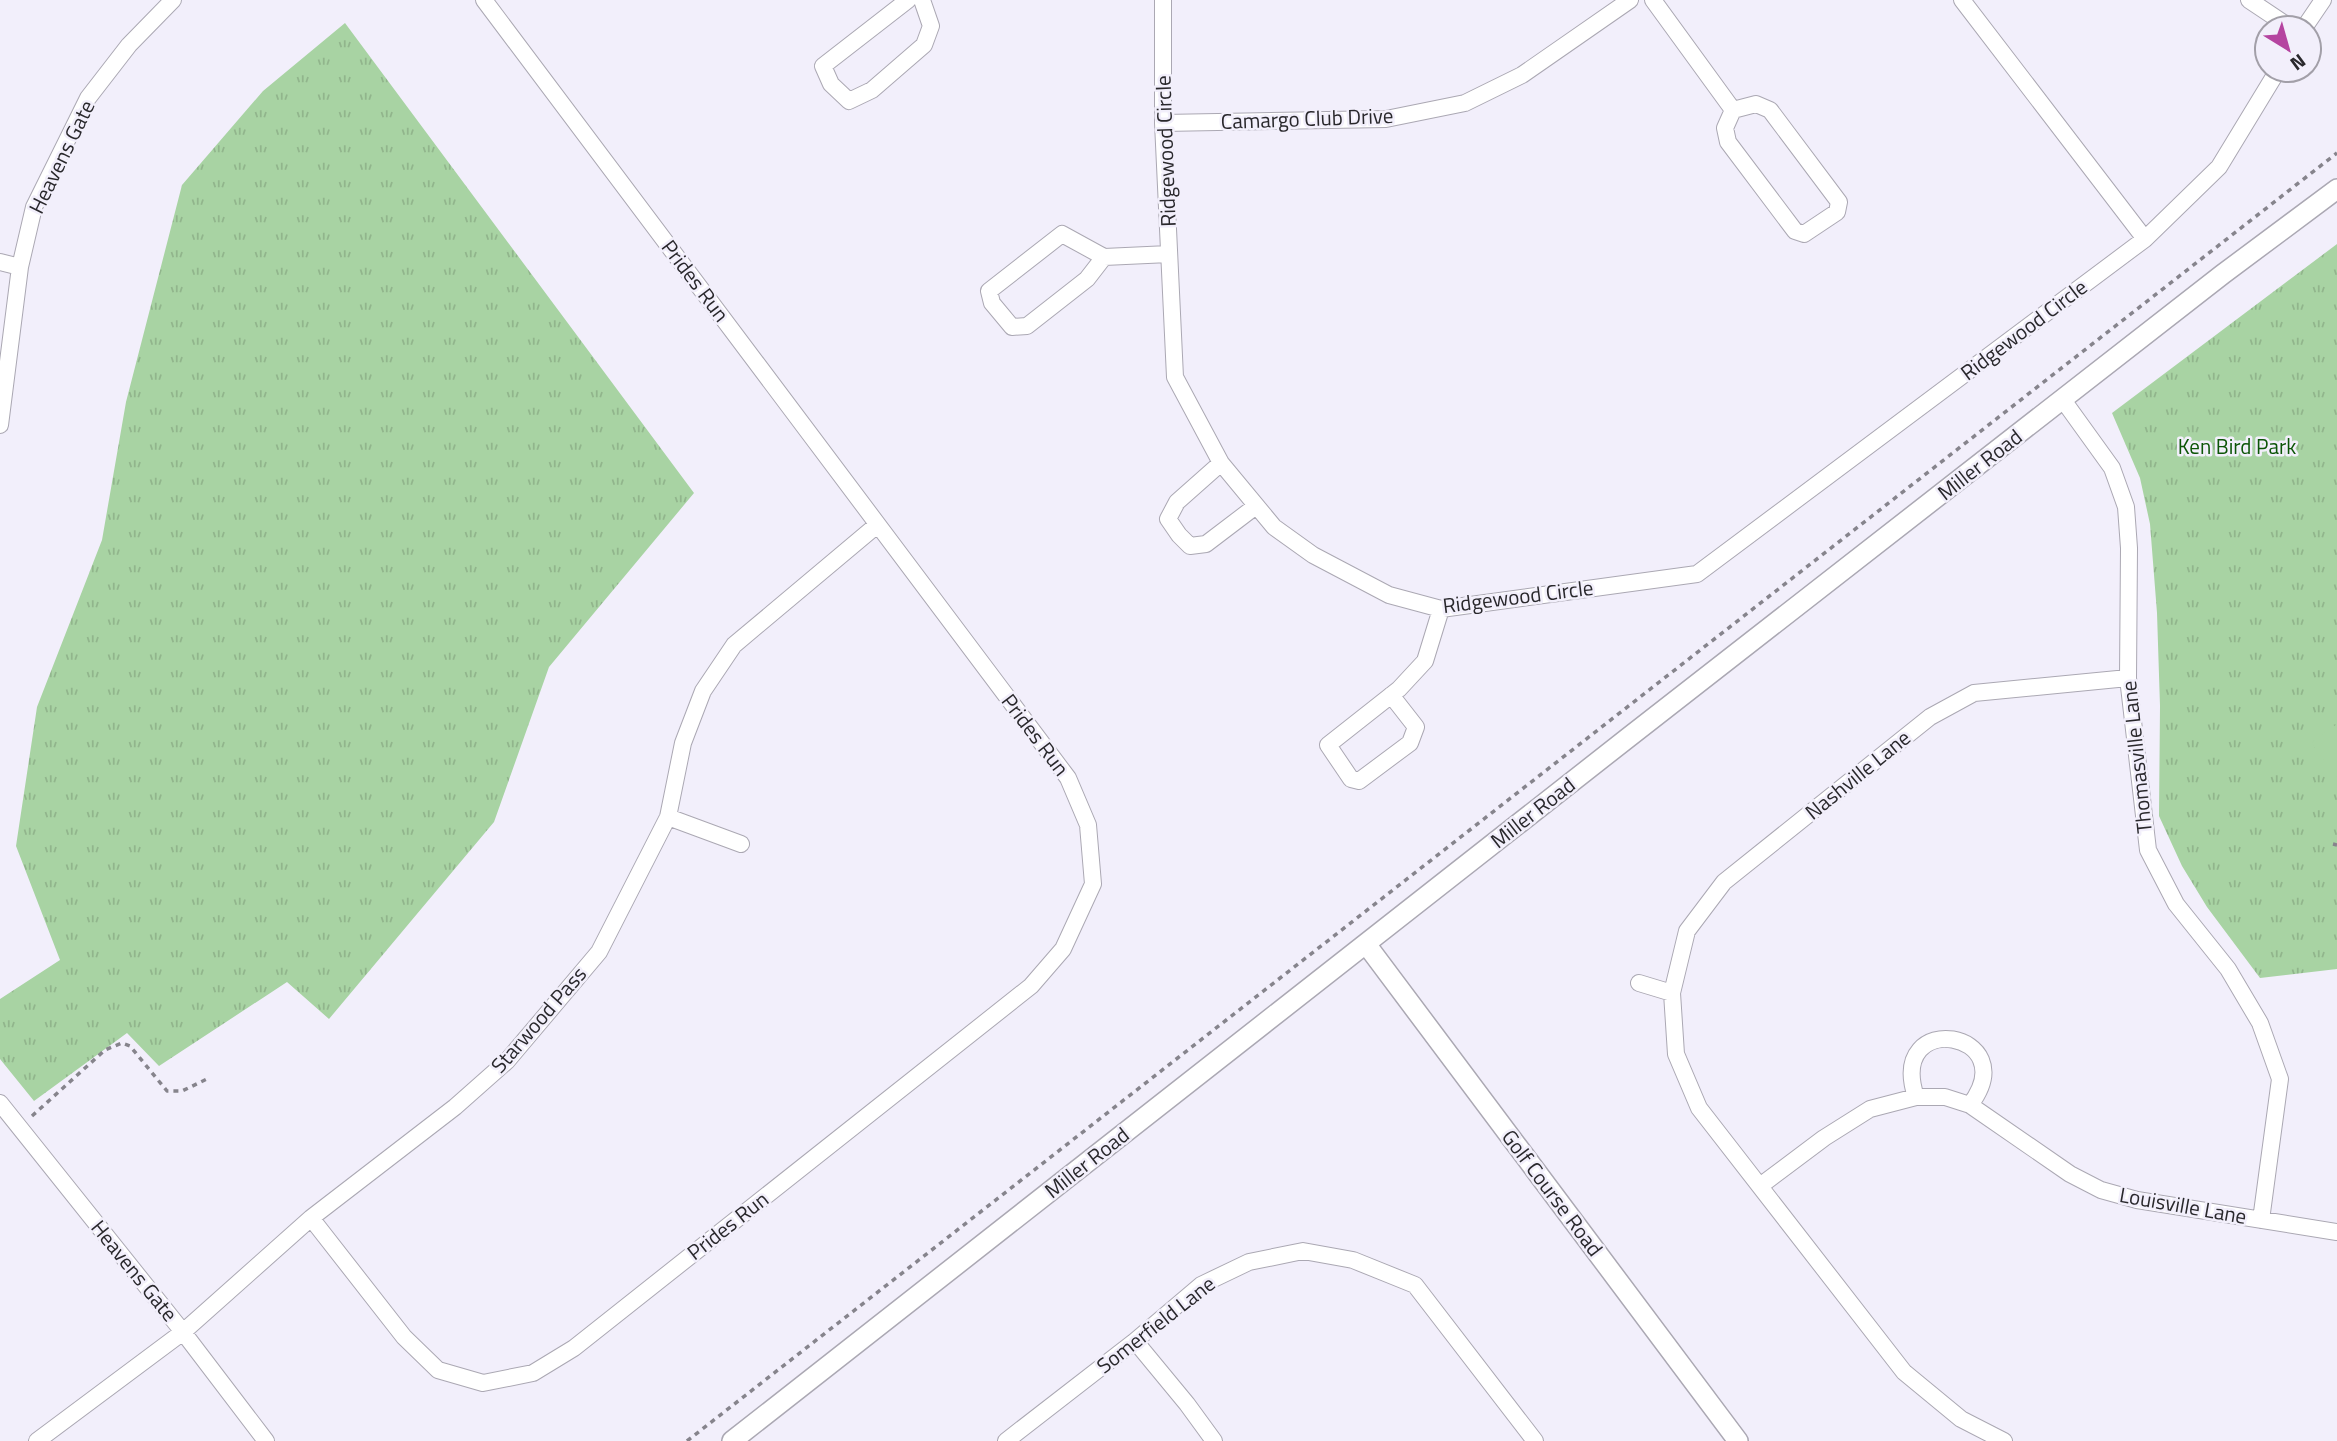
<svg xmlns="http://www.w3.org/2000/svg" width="2337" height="1441" viewBox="0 0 2337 1441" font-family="'Titillium Web',sans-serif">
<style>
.grass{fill:url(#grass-tufts)}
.pitch{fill:#a8d3a3}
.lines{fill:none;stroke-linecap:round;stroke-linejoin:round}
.minor-casing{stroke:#aba8b3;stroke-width:18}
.tertiary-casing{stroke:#aba8b3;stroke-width:22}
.path{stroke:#86848c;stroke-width:3.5;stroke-dasharray:5 5;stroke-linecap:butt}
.minor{stroke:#fff;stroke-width:16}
.tertiary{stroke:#fff;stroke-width:19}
.labels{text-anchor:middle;stroke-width:5;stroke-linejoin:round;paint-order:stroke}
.street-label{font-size:21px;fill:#29282c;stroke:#f2effb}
.park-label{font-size:21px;fill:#0c5507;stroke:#f2effb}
</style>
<defs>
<pattern id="grass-tufts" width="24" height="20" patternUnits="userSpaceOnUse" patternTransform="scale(1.75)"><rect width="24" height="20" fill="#a8d3a3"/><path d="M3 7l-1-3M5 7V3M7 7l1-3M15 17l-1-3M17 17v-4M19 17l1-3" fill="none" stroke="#91b58c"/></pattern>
</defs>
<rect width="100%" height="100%" fill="#f2effb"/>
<!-- grass -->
<path class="grass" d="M345 23 694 493 549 667 494 822 329 1019 287 982 159 1066 127 1033 34 1101 0 1059V999L60 960 16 846 37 707 102 540 126 402 182 185 263 91Z
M2337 244V969L2260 978 2207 907 2182 866 2159 816 2160 706 2157 613 2150 524 2140 478 2112 413Z"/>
<!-- pitch -->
<path class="pitch" d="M2337 724V777L2311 743Z"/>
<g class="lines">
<!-- minor casing -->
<g class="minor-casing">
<path id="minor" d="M908 0 823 66 831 84 849 101 872 90 924 45 931 26 922 0
M1163 0V123L1175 377 1221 463 1274 527 1313 555 1389 595 1441 609 1697 574 2145 239 2219 167 2278 70
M1653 0 1733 110
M1962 0 2145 239
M2249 0 2291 28
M2304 28 2323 0
M1756 104 1770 110 1839 202 1837 212 1804 234 1795 231 1728 142 1725 128 1733 110Z
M1163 123 1386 119 1465 103 1522 75 1630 0
M1104 257 1087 279 1027 326 1012 327 992 303 989 291 1062 234 1104 257 1169 254
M0 262 20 267
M2063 400 2112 468 2126 507 2129 548 2128 678 2148 850 2176 904 2228 969 2260 1023 2280 1079 2261 1220
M0 425 20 267 34 207 88 98 129 45 173 0
M1221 463 1177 502 1168 519 1179 535 1190 546 1206 544 1256 506
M1391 695 1416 727 1410 743 1359 781 1351 779 1328 745 1399 689 1425 661 1441 609
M668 817 741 844
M1639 983 1672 993
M1916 1097C1886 1007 2026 1031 1970 1105
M0 1103 183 1332 266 1441
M1760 1186 1824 1138 1870 1109 1916 1097H1945L1970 1105 2070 1174 2101 1190 2137 1200 2337 1232
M311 1218 404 1337 438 1370 483 1383 533 1373 574 1348 1031 986 1063 949 1093 884 1088 825 1068 778 484 0
M1135 1341 1187 1404 1214 1441
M37 1441 183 1332 311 1218 455 1107 507 1061 599 952 668 817 683 743 703 691 734 645 877 525
M1006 1441 1135 1341 1201 1285 1249 1262 1303 1251 1353 1260 1415 1285 1535 1441
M2004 1441 1961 1419 1904 1372 1699 1108 1676 1054 1672 993 1687 931 1724 882 1930 717 1974 693 2128 678"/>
</g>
<!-- tertiary casing -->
<g class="tertiary-casing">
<path id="tertiary" d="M1366 944 1738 1441
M732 1441 1629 737 2223 274 2337 189"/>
</g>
<!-- path -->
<path class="path" d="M2333 844 2337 845
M32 1116 105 1050 122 1043 130 1046 167 1091H182L209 1078
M687 1441 2337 153"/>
<!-- minor -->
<use href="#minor" class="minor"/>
<!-- tertiary -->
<use href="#tertiary" class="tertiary"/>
</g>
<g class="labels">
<!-- street labels -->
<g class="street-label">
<text transform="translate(1307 119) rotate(-2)" y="7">Camargo Club Drive</text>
<text transform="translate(1166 151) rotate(-92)" y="7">Ridgewood Circle</text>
<text transform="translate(62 157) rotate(-64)" y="7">Heavens Gate</text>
<text transform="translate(695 281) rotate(53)" y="7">Prides Run</text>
<text transform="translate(2024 330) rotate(-37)" y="7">Ridgewood Circle</text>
<text transform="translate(1980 465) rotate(-38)" y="7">Miller Road</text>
<text transform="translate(1518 597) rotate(-7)" y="7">Ridgewood Circle</text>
<text transform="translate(1035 735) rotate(53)" y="7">Prides Run</text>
<text transform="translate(2137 757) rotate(-96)" y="7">Thomasville Lane</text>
<text transform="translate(1858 775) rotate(-39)" y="7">Nashville Lane</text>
<text transform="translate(1533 813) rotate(-38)" y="7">Miller Road</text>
<text transform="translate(539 1020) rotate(-49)" y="7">Starwood Pass</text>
<text transform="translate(1087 1163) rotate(-38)" y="7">Miller Road</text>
<text transform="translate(1552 1193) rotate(53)" y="7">Golf Course Road</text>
<text transform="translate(2183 1206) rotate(10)" y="7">Louisville Lane</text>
<text transform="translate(728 1226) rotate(-38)" y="7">Prides Run</text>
<text transform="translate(134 1271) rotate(51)" y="7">Heavens Gate</text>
<text transform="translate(1156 1325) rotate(-38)" y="7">Somerfield Lane</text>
</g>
<!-- park labels -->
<g class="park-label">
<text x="2237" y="454">Ken Bird Park</text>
</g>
</g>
<!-- north arrow -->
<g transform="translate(2288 49) rotate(143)"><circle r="33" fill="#f2effb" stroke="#a29fa8" stroke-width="2"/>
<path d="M0-5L12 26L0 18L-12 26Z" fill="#b544a0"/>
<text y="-10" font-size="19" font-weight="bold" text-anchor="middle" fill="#29282c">N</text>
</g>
</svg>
